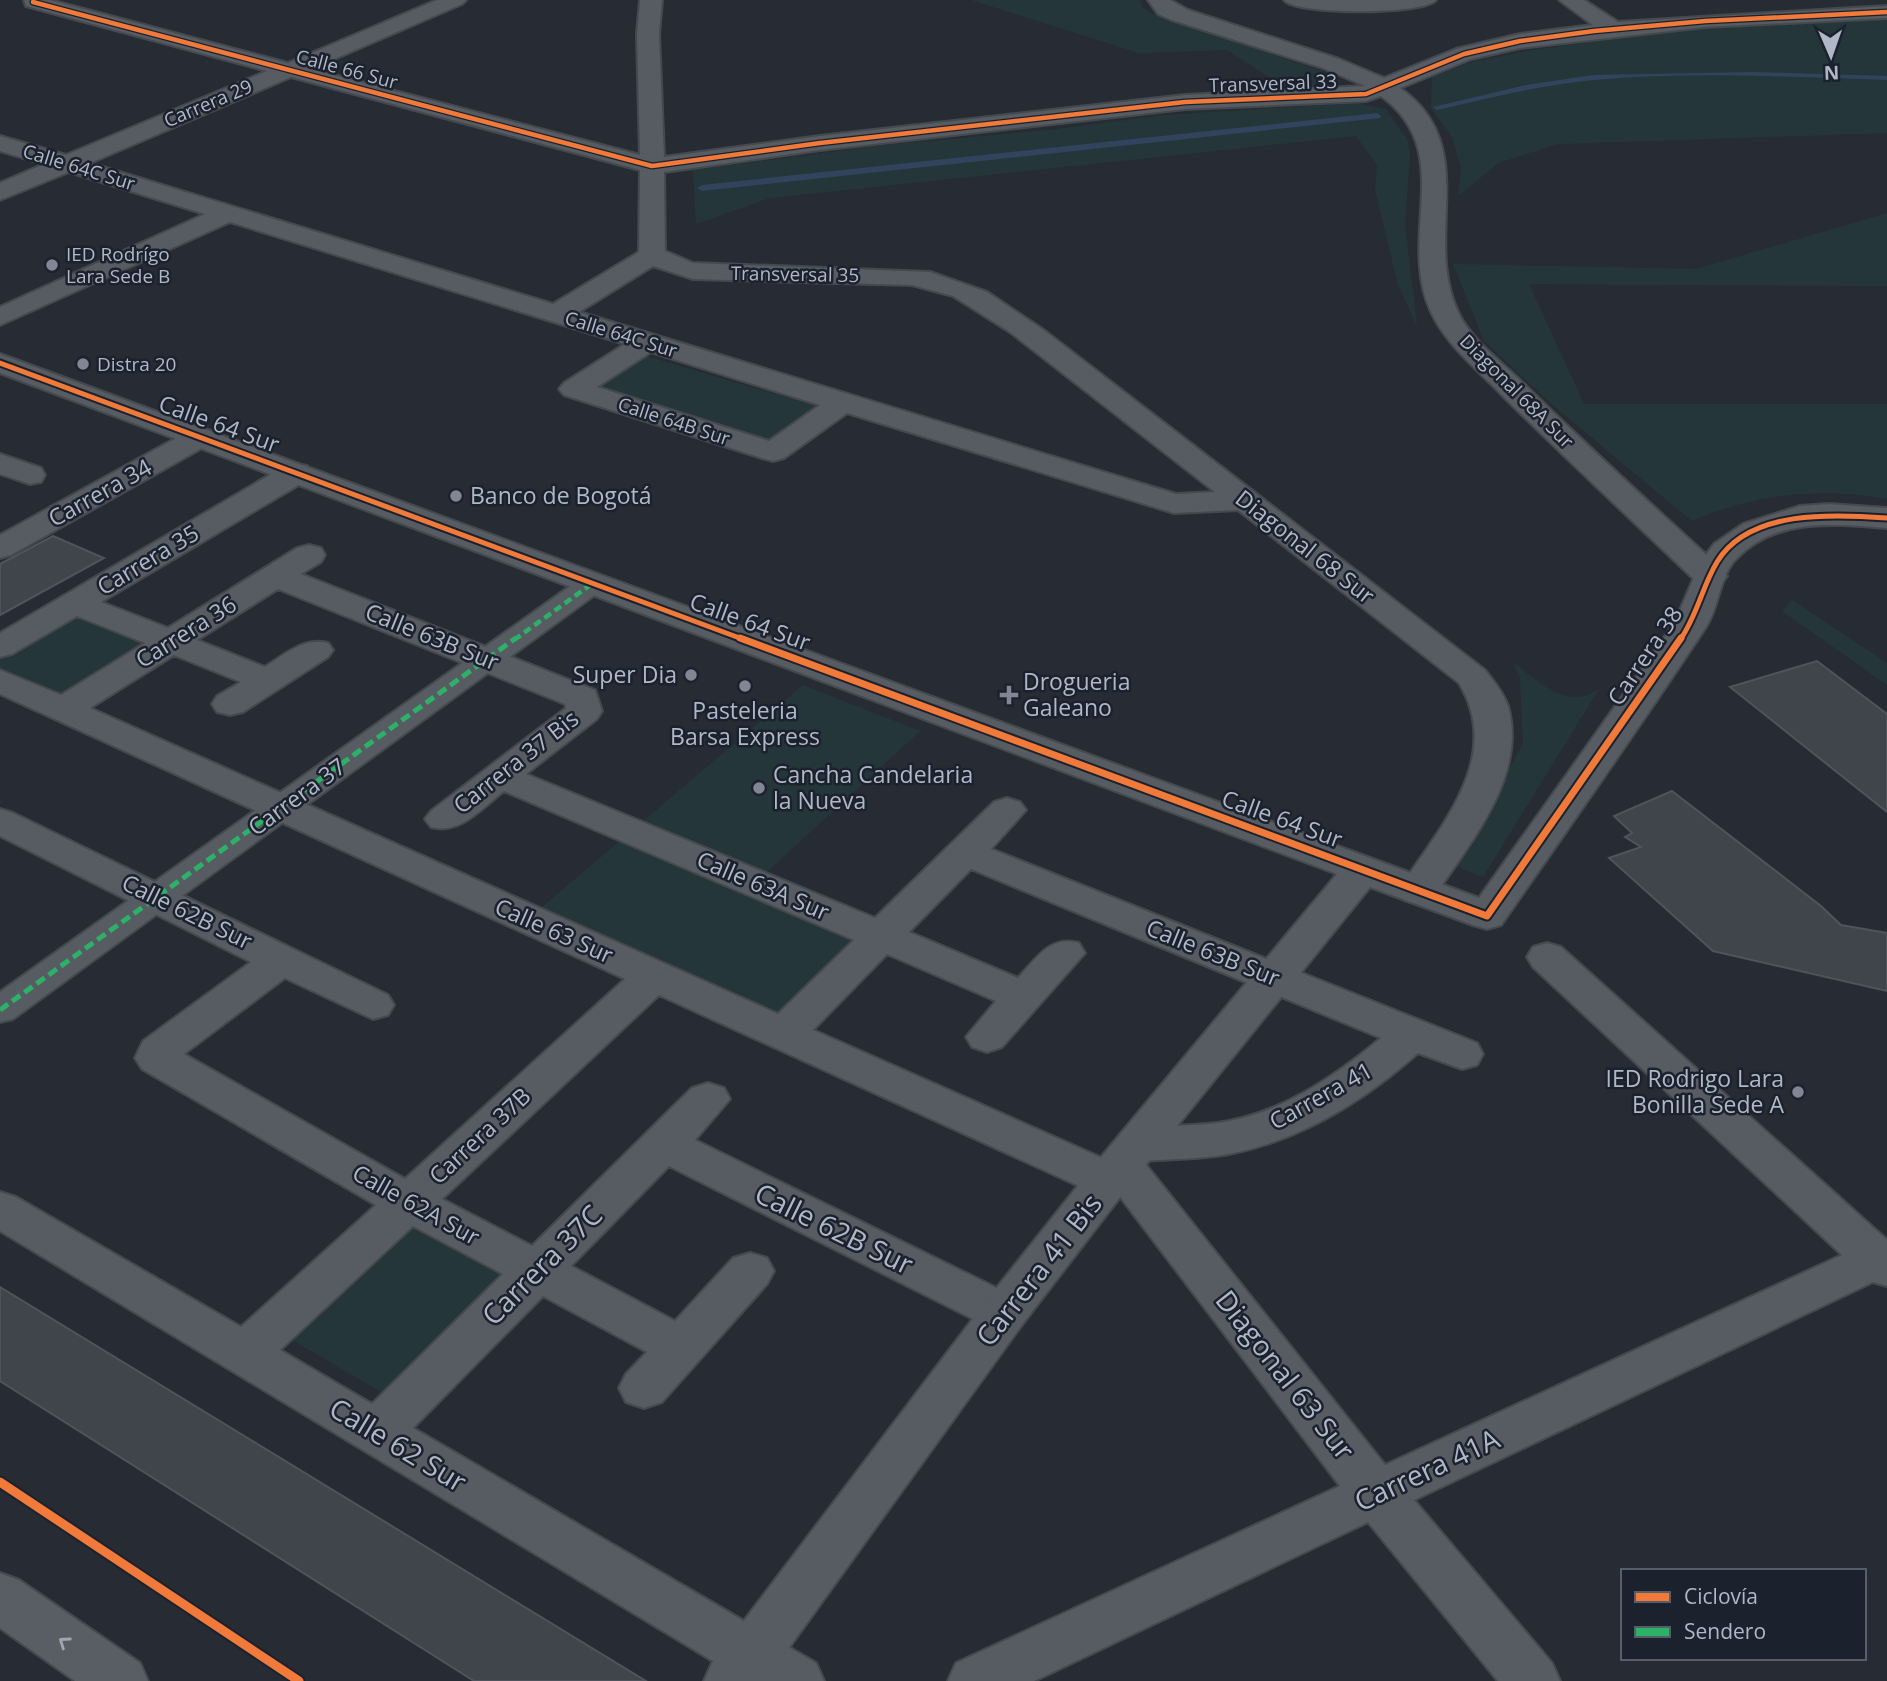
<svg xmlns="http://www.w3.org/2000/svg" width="1887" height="1681" viewBox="0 0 1887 1681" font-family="'Open Sans',sans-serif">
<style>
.green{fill:#243639}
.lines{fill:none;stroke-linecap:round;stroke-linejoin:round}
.stream{fill:#34435d;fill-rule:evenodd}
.building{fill:#40444b;stroke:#4f545c;stroke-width:2}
.pedestrian-casing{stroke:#45484f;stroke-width:4}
.minor-casing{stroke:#45484f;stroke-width:4}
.tertiary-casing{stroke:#45484f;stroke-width:4}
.primary-casing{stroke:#444951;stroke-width:4}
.pedestrian{fill:#575b62;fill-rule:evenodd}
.minor{fill:#575b62;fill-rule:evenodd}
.tertiary{fill:#575b62;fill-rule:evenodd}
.primary{fill:#595d64;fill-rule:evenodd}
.quiet-far1{stroke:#2db169;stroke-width:4.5;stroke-dasharray:8 4.5;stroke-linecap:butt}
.quiet{stroke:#2db169;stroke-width:5;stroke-dasharray:10 5;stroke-linecap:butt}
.cycleway-far3-casing{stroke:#1b222e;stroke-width:7}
.cycleway-far2-casing{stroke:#1b222e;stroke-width:9}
.cycleway-far1-casing{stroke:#1b222e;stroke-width:11}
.cycleway-casing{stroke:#1b222e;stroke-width:13}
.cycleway-far3{stroke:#f17a3a;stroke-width:4.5}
.cycleway-far2{stroke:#f17a3a;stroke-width:5}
.cycleway-far1{stroke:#f17a3a;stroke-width:7}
.cycleway{stroke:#f17a3a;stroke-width:9}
.oneway{stroke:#9fa5b2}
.poi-dot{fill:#808693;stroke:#1b222e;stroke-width:2.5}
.labels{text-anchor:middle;stroke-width:5;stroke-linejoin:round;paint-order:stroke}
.far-street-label{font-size:19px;fill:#b0b7c6;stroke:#1b222e}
.far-poi-label{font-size:19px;fill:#b0b7c6;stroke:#1b222e;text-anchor:start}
.street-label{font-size:23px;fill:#b0b7c6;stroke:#1b222e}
.poi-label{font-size:23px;fill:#b0b7c6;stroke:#1b222e;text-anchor:start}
.near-street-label{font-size:28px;fill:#b0b7c6;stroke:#1b222e}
</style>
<rect width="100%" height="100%" fill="#272c34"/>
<!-- green -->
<path class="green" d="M971 0H1140L1142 8 1153 14 1334 75 1341 82 1336 85 1285 87 1227 50 1139 53Z
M1887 15V133L1558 144 1498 163 1458 196 1461 168 1452 137 1431 108 1432 77 1472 62 1526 51 1674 30Z
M1356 103 1386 109 1408 141 1410 156 1405 224 1417 326 1398 285 1375 190 1377 165 1356 136 770 198 696 224 693 170 885 145 1049 130 1164 115Z
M1887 213V286L1529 284 1584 404H1887V499C1821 487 1753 494 1692 521L1550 403 1484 341 1453 264 1696 269Z
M643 355 816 406 769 441 594 387Z
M1792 600 1887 663V685L1782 611Z
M75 603 170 643 63 709 0 681V647Z
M1513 662C1538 681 1567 712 1599 689L1483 877 1453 865 1523 744 1520 678Z
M803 685 920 731 756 882 881 936 784 1034 528 919Z
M408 1202 537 1270 403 1405 272 1328Z"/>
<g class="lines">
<!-- stream -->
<path class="stream" d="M1752 72 1887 76V80C1790 77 1691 71 1594 80 1541 85 1489 98 1437 110L1433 107 1526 85 1593 75Z
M1377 113 1381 116 1380 118 702 191 697 188 702 185Z"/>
</g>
<!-- building -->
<path class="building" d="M53 536 104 558 0 615V564Z
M1817 661 1887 714V812L1730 687Z
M1672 791 1821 906 1841 925 1887 933V991L1713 951 1609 858 1641 847 1625 837 1632 833 1614 816Z
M0 1287 646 1681H474L0 1381Z"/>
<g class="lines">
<!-- pedestrian casing -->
<g class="pedestrian-casing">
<path id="pedestrian" d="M593 574 603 577 607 583 603 589 13 1019 0 1022V992L583 577Z"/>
</g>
<!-- minor casing -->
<g class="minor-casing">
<path id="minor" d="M24 0H50L288 63 437 0H466L462 4 311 69 640 155 637 34 640 0H662L659 34 664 157 820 136 1185 95 1365 86 1323 68 1172 20 1158 14 1148 0H1170L1188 10 1339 59 1384 78 1456 49 1520 34 1593 25 1559 0H1584L1618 22 1887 6V18L1705 27 1520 48 1471 59 1400 88C1483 147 1421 237 1459 314 1473 342 1502 362 1524 384 1588 447 1655 508 1722 569L1727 576 1722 583 1710 586 1698 583C1633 521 1567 460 1503 396 1478 370 1447 346 1431 312 1396 236 1458 152 1381 96L1366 101 1185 109 820 150 664 172 665 251 693 263 930 272 987 292 1045 331 1485 670C1493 680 1504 694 1508 706 1528 777 1468 845 1432 900L1418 904 1404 900 1398 891C1438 829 1505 759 1459 683L1238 510 1174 513 847 413 784 458 773 461 762 458 564 395 559 389 564 383 625 344 230 222 0 325V307L205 214 69 172 0 200V183L44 164 0 151V136L66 155 267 71 26 6ZM291 77 640 170 639 252 553 304 90 163ZM653 266 693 279 912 285 953 296 1010 332 1215 492 1176 494 579 312ZM651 352 820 405 769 441 597 387Z
M1284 0H1436C1424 15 1295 15 1284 0Z
M200 428 211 431 215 437 211 443 11 555 0 558V535L189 431Z
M0 454 41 468 45 475 41 482 30 484 0 474Z
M296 464 307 466 311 473 307 480 101 602 168 628 297 548 309 545 321 548 325 555 321 562 301 574 595 690 602 711 597 719 526 774 875 918 994 802 1007 798 1020 802 1026 810 991 849 1477 1043 1483 1054 1477 1065 1462 1069 1418 1053C1364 1101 1301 1140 1229 1154 1201 1159 1172 1159 1143 1161L1385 1465 1842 1255 1533 967 1527 957 1533 947 1547 943 1561 947 1887 1240V1286L1873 1282 1414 1500 1552 1663 1560 1681H1498L1368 1522 1034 1681H948L956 1663 1340 1486 1118 1194 1108 1197 1092 1192 659 995 442 1199 532 1246 692 1088 708 1083 724 1088 730 1099 695 1140 1021 1300 1028 1313 1021 1326 1004 1332 987 1326 669 1166 571 1266 675 1321 733 1258 750 1253 767 1258 774 1271 767 1284 662 1402 644 1408 626 1402 619 1388 626 1374 647 1352 543 1296 413 1428 816 1663 824 1681H746L0 1231V1192L16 1197 241 1327 376 1205 142 1069 135 1058 143 1041 251 962 0 836V809L13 813 388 995 394 1005 388 1015 373 1019 285 978 184 1054 405 1179 625 979 0 694V670L61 695 145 643 77 616 12 654 0 657V633L285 466ZM278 589 565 704 566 708 431 811 425 819 431 827C460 835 482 808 504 791L854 940 778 1014 90 708 174 655 241 682 217 696 212 704 217 712 230 715 243 712 328 657 333 650 328 643C304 637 285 654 265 667L197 640ZM971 869 1381 1038C1334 1077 1279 1115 1217 1123 1185 1127 1152 1124 1121 1133L1115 1145 1117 1149 1105 1153 1102 1158 813 1030 887 954 996 1001 966 1037 972 1047 987 1052 1002 1047 1085 953 1079 943C1050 935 1037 958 1018 978L909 932ZM413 1226 503 1274 372 1404 280 1350Z"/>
</g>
<!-- tertiary casing -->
<g class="tertiary-casing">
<path id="tertiary" d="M0 354 1479 898 1675 622 1700 563 1714 544 1743 524 1800 506 1829 504 1887 508V528C1835 524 1776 517 1736 559 1720 575 1719 607 1706 627 1640 727 1570 826 1501 925L1487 929 1473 925 1370 887 1124 1192 1021 1326 765 1681H704L712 1663 987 1300 1092 1168 1337 874 0 373Z"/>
</g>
<!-- primary casing -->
<g class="primary-casing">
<path id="primary" d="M0 1573 19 1580 140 1663 148 1681H75L0 1628Z"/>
</g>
<!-- pedestrian -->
<use href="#pedestrian" class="pedestrian"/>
<!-- minor -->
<use href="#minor" class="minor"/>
<!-- tertiary -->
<use href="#tertiary" class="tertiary"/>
<!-- primary -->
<use href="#primary" class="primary"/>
<!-- quiet-far1 -->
<path class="quiet-far1" d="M514 640 593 583"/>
<!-- quiet -->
<path class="quiet" d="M0 1010 516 638"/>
<!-- cycleway-far3 casing -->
<g class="cycleway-far3-casing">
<path id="cycleway-far3" d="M33 2 652 166 820 143 1185 102 1366 94 1464 54 1520 41 1594 31 1705 21 1887 12"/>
</g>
<!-- cycleway-far2 casing -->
<g class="cycleway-far2-casing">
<path id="cycleway-far2" d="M0 363 745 640
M1680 640C1697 616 1702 587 1717 562 1749 509 1835 514 1887 518"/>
</g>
<!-- cycleway-far1 casing -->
<g class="cycleway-far1-casing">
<path id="cycleway-far1" d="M740 638 1487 916 1681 638"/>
</g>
<!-- cycleway casing -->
<g class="cycleway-casing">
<path id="cycleway" d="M0 1482 299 1681"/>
</g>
<!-- cycleway-far3 -->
<use href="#cycleway-far3" class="cycleway-far3"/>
<!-- cycleway-far2 -->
<use href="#cycleway-far2" class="cycleway-far2"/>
<!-- cycleway-far1 -->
<use href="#cycleway-far1" class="cycleway-far1"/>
<!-- cycleway -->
<use href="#cycleway" class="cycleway"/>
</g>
<!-- one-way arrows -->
<defs><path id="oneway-chevron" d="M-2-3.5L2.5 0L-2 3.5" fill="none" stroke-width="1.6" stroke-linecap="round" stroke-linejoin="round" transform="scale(1.75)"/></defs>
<use class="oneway" href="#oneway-chevron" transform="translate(64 1642) rotate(-145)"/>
<!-- markers -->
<g class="poi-dot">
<circle cx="52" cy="265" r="7"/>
<circle cx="83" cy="364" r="7"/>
<circle cx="456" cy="496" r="7"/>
<circle cx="691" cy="675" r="7"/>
<circle cx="745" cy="686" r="7"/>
<path d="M1005.5 684.5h7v7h7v7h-7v7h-7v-7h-7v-7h7z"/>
<circle cx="759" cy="788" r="7"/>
<circle cx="1798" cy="1092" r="7"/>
</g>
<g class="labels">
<!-- far-street labels -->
<g class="far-street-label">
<text transform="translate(347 69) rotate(15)" y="7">Calle 66 Sur</text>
<text transform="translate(1273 83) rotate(-2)" y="7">Transversal 33</text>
<text transform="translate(208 103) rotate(-23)" y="7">Carrera 29</text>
<text transform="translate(79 167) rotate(17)" y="7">Calle 64C Sur</text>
<text transform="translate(795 274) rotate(1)" y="7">Transversal 35</text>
<text transform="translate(621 334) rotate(17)" y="7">Calle 64C Sur</text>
<text transform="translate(1517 391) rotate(45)" y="7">Diagonal 68A Sur</text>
<text transform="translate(674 421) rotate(18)" y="7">Calle 64B Sur</text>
</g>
<!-- far-poi labels -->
<g class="far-poi-label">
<text x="66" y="261">IED Rodrígo<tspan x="66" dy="22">Lara Sede B</tspan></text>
<text x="97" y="371">Distra 20</text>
</g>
<!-- street labels -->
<g class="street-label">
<text transform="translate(219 424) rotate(20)" y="8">Calle 64 Sur</text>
<text transform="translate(100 493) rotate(-29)" y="8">Carrera 34</text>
<text transform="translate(1305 547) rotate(38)" y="8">Diagonal 68 Sur</text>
<text transform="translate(148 560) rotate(-31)" y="8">Carrera 35</text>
<text transform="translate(750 622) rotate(20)" y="8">Calle 64 Sur</text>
<text transform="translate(186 632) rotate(-32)" y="8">Carrera 36</text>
<text transform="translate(432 637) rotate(22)" y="8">Calle 63B Sur</text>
<text transform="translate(1645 656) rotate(-56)" y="8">Carrera 38</text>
<text transform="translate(516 762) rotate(-38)" y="8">Carrera 37 Bis</text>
<text transform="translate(297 797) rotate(-36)" y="8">Carrera 37</text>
<text transform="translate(1282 819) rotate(20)" y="8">Calle 64 Sur</text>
<text transform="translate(763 886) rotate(23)" y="8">Calle 63A Sur</text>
<text transform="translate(187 912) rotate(26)" y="8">Calle 62B Sur</text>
<text transform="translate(554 931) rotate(24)" y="8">Calle 63 Sur</text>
<text transform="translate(1213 953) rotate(22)" y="8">Calle 63B Sur</text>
<text transform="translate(1321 1096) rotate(-29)" y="8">Carrera 41</text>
<text transform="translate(480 1136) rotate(-43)" y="8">Carrera 37B</text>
<text transform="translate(416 1205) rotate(29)" y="8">Calle 62A Sur</text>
</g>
<!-- poi labels -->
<g class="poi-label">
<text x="470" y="504">Banco de Bogotá</text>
<text x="677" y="683" text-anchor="end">Super Dia</text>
<text x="1023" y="690">Drogueria<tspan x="1023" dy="26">Galeano</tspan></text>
<text x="745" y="719" text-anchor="middle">Pasteleria<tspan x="745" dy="26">Barsa Express</tspan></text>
<text x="773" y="783">Cancha Candelaria<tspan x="773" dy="26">la Nueva</tspan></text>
<text x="1784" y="1087" text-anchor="end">IED Rodrigo Lara<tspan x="1784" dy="26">Bonilla Sede A</tspan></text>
</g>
<!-- near-street labels -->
<g class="near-street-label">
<text transform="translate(834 1229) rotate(26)" y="10">Calle 62B Sur</text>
<text transform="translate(542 1265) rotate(-45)" y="10">Carrera 37C</text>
<text transform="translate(1039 1270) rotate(-52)" y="10">Carrera 41 Bis</text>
<text transform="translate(1285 1375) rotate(52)" y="10">Diagonal 63 Sur</text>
<text transform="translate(398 1445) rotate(31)" y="10">Calle 62 Sur</text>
<text transform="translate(1427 1470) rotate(-25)" y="10">Carrera 41A</text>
</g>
</g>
<!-- legend -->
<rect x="1621" y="1569" width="245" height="91" fill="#1b222e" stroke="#575e6b" stroke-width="2"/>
<rect x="1635" y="1592" width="35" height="10" fill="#f17a3a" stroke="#575e6b" stroke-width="2"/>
<text x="1684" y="1604" font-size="21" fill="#b0b7c6">Ciclovía</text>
<rect x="1635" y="1627" width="35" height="10" fill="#2db169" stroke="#575e6b" stroke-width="2"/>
<text x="1684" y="1639" font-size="21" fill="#b0b7c6">Sendero</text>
<!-- north arrow -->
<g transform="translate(1831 56) rotate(178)" stroke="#1b222e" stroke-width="5" paint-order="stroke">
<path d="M0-5L12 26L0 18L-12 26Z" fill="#b0b7c6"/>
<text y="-10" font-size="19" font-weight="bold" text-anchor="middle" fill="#b0b7c6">N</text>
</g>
</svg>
